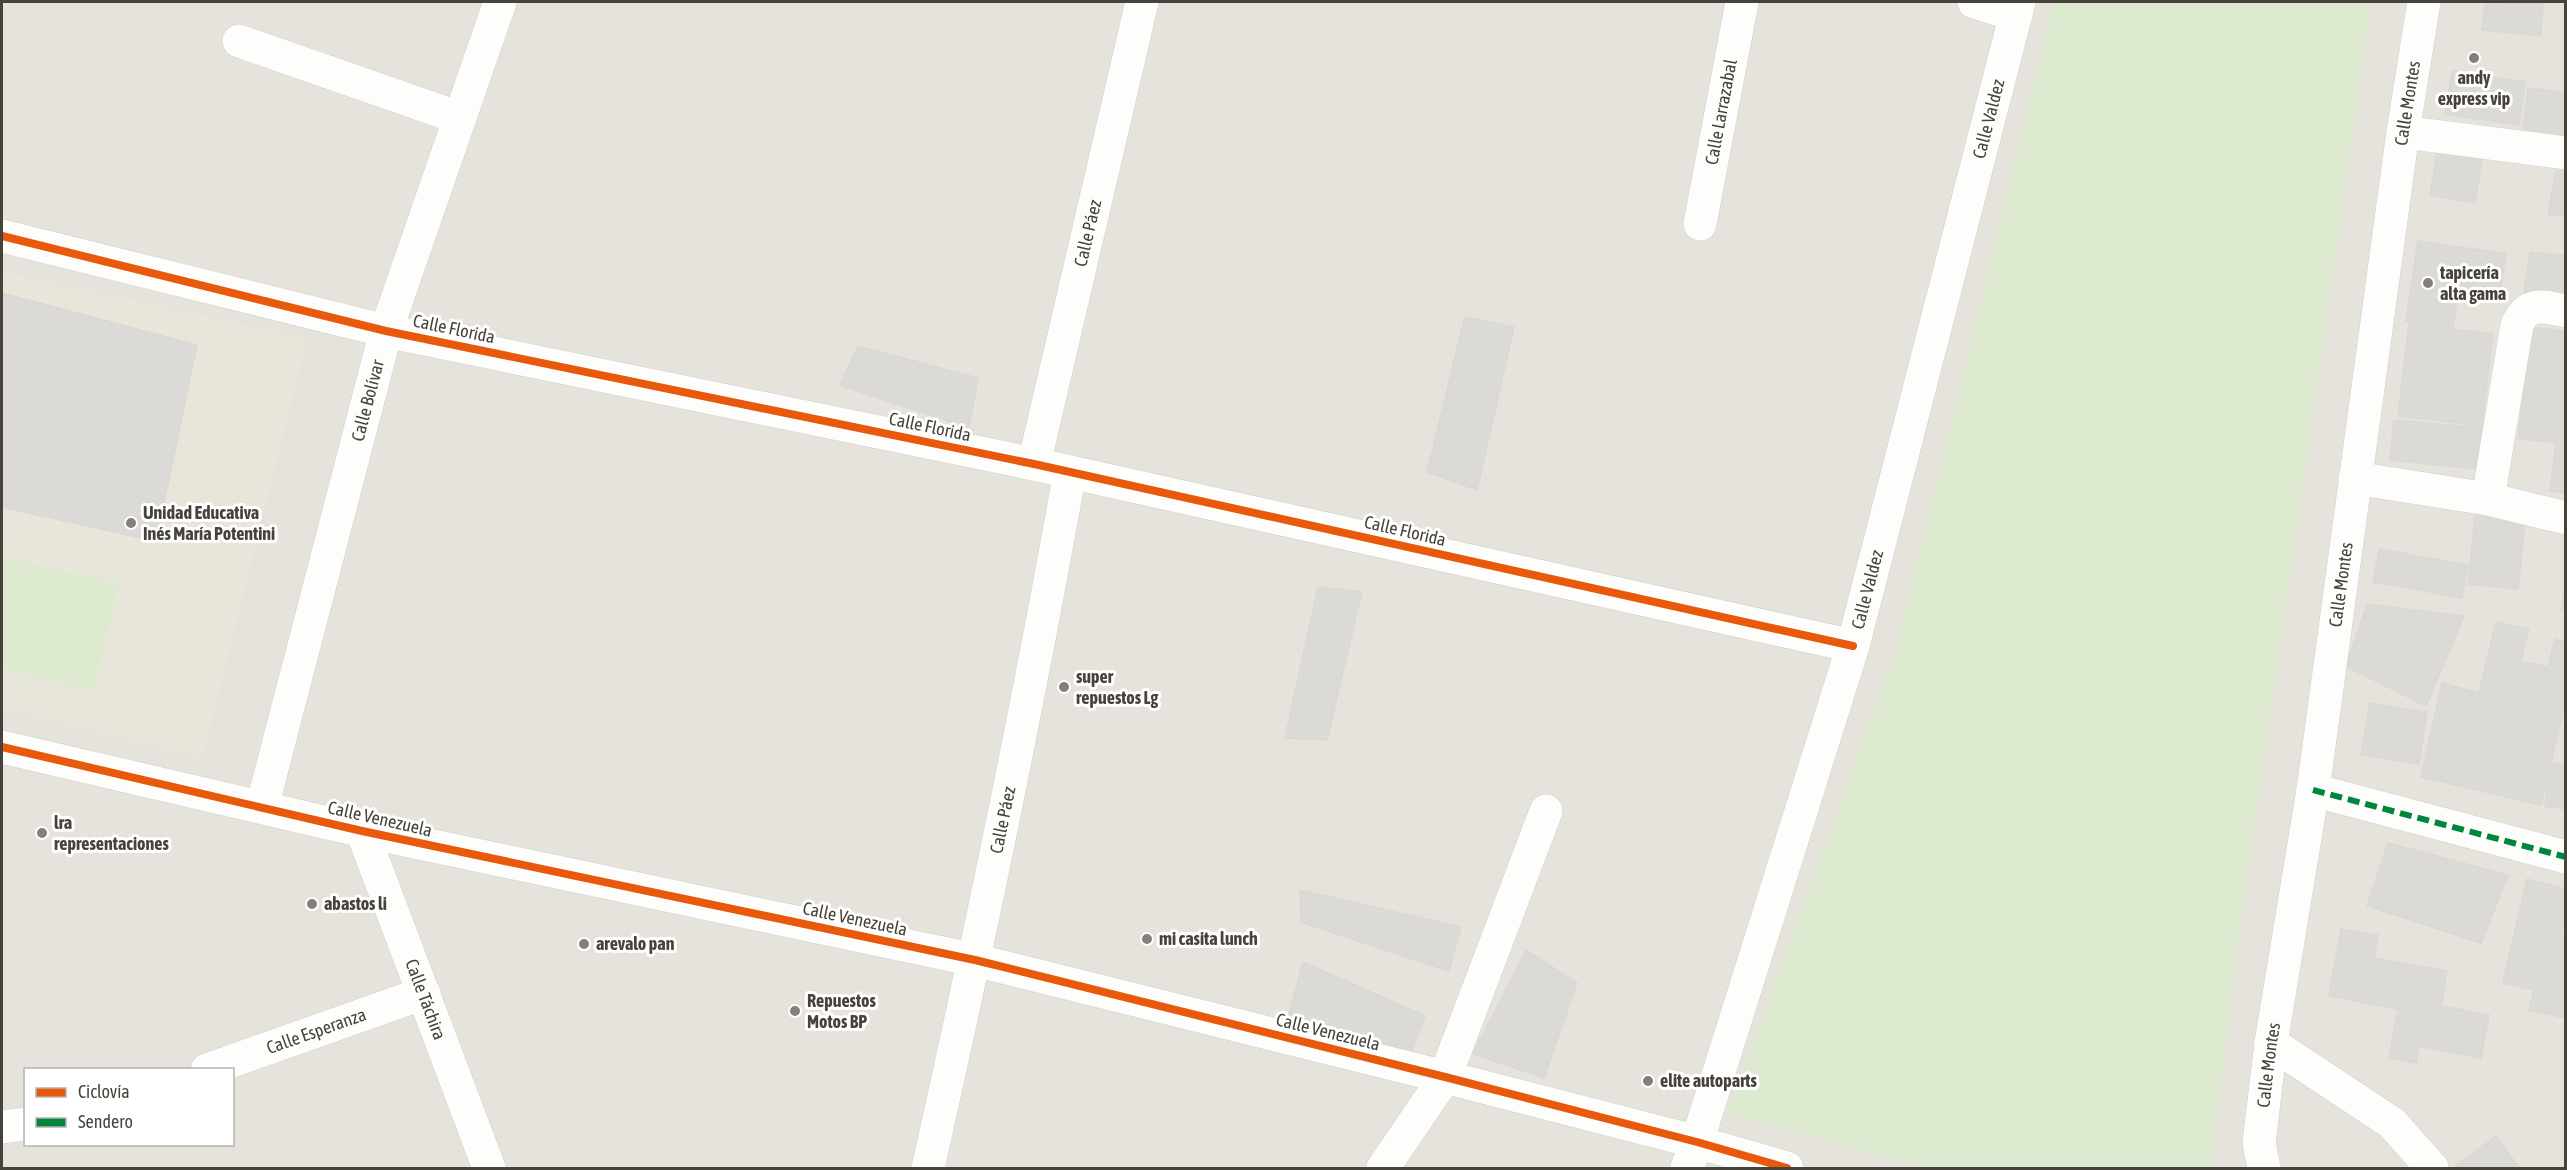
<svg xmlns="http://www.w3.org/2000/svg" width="2567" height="1170" viewBox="0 0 2567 1170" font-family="'Asap Condensed',sans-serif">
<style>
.residential{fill:#e5e3dc;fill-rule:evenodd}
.education{fill:#e8e5da}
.green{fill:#deead0}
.building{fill:#dcdad6;stroke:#dad8d3;stroke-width:1.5}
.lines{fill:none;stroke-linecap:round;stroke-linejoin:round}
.minor-casing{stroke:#d0cfcb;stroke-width:34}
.tertiary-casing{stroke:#d0cfcb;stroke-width:34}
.minor{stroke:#fdfdfc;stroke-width:33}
.tertiary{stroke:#fdfdfc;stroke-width:33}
.quiet{stroke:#00873e;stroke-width:6;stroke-dasharray:12 6;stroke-linecap:butt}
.cycleway-casing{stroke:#fff;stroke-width:11}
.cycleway{stroke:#e8590c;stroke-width:8}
.poi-dot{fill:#848079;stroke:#fff;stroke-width:2}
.labels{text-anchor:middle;stroke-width:6;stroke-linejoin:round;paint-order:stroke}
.poi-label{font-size:18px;font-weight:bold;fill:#48433a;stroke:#fff;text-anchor:start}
.street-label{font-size:18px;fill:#48433a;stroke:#fff}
</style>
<rect width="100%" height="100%" fill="#f2f1ed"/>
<!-- residential -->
<path class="residential" d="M2 2H2565V1168H2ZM26 1070H232V1144H26Z"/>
<!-- education -->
<path class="education" d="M2 272 308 338 202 759 2 708Z"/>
<!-- green -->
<path class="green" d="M2054 2H2371L2239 936 2211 1168H1922L1728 1113 1894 655Z
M2 556 119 584 93 691 2 669Z"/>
<!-- building -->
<path class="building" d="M2485 2 2543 4 2541 36 2482 30Z
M2452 71 2525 82 2519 125 2445 114Z
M2528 88 2566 93V137L2523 132Z
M2437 152 2482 159 2475 203 2430 195Z
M2556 170 2566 171V216L2548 214Z
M2418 241 2506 254 2500 294 2459 288 2453 328 2406 321Z
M2530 252 2566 256V298L2524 292Z
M2 293 197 345 156 541 2 507Z
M1465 317 1514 327 1477 490 1427 472Z
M2409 324 2493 334 2482 426 2398 416Z
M2532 327 2566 331V493L2550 491 2556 443 2518 438Z
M858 346 978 378 969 428 840 385Z
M2394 420 2482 428 2477 469 2390 460Z
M2476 508 2526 513 2518 589 2468 584Z
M2379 549 2468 565 2462 598 2373 582Z
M2566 580V611L2561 610Z
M1318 587 1362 592 1327 740 1285 738Z
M2367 604 2464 616 2426 706 2346 666Z
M2496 622 2529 629 2521 661 2548 667 2555 639 2566 642V700L2541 805 2421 777 2442 683 2479 693Z
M2370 703 2427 712 2419 764 2361 755Z
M2551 763 2566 765V809L2545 806Z
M2388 843 2508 875 2481 943 2367 906Z
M2527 879 2566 889V912L2561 934 2566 936V1018L2529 1010 2534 990 2503 983Z
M1300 890 1461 927 1449 971 1301 922Z
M2341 929 2378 935 2374 958 2447 971 2441 1006 2489 1015 2481 1058 2419 1046 2416 1063 2389 1058 2398 1009 2329 996Z
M1526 950 1577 983 1544 1078 1473 1054Z
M1303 962 1425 1016 1410 1056 1288 1018Z
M2496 1136 2519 1168H2453Z"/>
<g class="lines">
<!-- minor casing -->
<g class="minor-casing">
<g id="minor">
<path d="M1974 2 2016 15"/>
<path d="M239 41 460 118"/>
<path d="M2403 132 2566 153"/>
<path id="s1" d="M1700 224 1742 2"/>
<path d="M2 236 386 331 1034 464 1853 646"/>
<path id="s2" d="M1034 464 1142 2"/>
<path d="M2355 478 2488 499 2566 518"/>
<path d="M2488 499 2517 325C2528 300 2543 307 2566 311"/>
<path d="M2313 790 2566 857"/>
<path id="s3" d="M262 807 386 331 500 2"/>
<path id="s4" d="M362 831 489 1168"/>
<path d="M2271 1043 2392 1123 2432 1168"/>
<path id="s5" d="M207 1070 424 993"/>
<path d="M2 1127 26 1124"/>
<path id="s6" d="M928 1168C980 937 1028 706 1070 472"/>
<path d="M1383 1168 1445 1077 1546 811"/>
<path id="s7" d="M1687 1168 1697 1142 1853 646 2019 2"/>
</g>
</g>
<!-- tertiary casing -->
<g class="tertiary-casing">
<g id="tertiary">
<path d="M2 747 362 831 975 960 1445 1077 1697 1142 1787 1168"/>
<path id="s8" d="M2264 1168 2259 1143 2271 1043 2313 790 2403 132 2424 2"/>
</g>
</g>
<!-- minor -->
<use href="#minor" class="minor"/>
<!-- tertiary -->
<use href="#tertiary" class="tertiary"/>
<!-- quiet -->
<path class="quiet" d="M2313 790 2566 857"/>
<!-- cycleway casing -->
<g class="cycleway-casing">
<path id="cycleway" d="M2 236 386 331 1034 464 1853 646
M2 747 362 831 975 960 1445 1077 1697 1142 1787 1168"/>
</g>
<!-- cycleway -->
<use href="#cycleway" class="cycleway"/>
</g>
<!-- markers -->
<g class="poi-dot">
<circle cx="2474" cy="58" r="6"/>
<circle cx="2428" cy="283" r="6"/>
<circle cx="131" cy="523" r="6"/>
<circle cx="1064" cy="687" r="6"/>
<circle cx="42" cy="833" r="6"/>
<circle cx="312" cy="904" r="6"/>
<circle cx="1147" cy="939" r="6"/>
<circle cx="584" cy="944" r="6"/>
<circle cx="795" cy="1011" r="6"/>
<circle cx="1648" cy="1081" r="6"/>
</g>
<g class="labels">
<!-- poi labels -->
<g class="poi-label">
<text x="2474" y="84" text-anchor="middle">andy<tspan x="2474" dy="21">express vip</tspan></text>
<text x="2440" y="279">tapicería<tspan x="2440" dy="21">alta gama</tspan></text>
<text x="143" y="519">Unidad Educativa<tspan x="143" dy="21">Inés María Potentini</tspan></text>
<text x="1076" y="683">super<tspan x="1076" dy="21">repuestos Lg</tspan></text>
<text x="54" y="829">lra<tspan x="54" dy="21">representaciones</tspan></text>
<text x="324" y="910">abastos li</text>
<text x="1159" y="945">mi casita lunch</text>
<text x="596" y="950">arevalo pan</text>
<text x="807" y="1007">Repuestos<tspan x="807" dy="21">Motos BP</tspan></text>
<text x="1660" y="1087">elite autoparts</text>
</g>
<!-- street labels -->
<g class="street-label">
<text dy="6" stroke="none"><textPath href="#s8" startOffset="1076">Calle Montes</textPath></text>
<text dy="6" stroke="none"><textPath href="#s1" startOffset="114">Calle Larrazabal</textPath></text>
<text dy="6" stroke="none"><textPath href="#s7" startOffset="1092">Calle Valdez</textPath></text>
<text dy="6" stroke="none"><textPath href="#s2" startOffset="237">Calle Páez</textPath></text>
<text transform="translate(454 329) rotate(12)" y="6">Calle Florida</text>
<text dy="6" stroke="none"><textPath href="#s3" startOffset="420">Calle Bolívar</textPath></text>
<text transform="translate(930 427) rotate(12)" y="6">Calle Florida</text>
<text transform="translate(1405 531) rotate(13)" y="6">Calle Florida</text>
<text dy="6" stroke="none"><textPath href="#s8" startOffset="590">Calle Montes</textPath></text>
<text dy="6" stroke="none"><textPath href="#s7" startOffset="606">Calle Valdez</textPath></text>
<text transform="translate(380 819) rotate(13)" y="6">Calle Venezuela</text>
<text dy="6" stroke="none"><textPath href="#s6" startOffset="356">Calle Páez</textPath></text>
<text transform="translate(855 919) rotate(12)" y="6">Calle Venezuela</text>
<text dy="6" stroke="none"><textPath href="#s4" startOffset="180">Calle Táchira</textPath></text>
<text dy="6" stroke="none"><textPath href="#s5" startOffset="116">Calle Esperanza</textPath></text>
<text transform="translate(1328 1032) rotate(14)" y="6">Calle Venezuela</text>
<text dy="6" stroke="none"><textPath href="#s8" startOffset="104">Calle Montes</textPath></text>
</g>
</g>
<!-- border -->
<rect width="2567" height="1170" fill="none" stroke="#48433a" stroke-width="6"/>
<!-- legend -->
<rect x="24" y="1068" width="210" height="78" fill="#ffffff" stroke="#b6b4b0" stroke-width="1.5"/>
<rect x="36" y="1088" width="30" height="9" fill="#e8590c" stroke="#b6b4b0" stroke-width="1.5"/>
<text x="78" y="1098" font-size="18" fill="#48433a">Ciclovía</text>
<rect x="36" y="1118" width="30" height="9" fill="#00873e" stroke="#b6b4b0" stroke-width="1.5"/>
<text x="78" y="1128" font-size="18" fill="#48433a">Sendero</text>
</svg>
